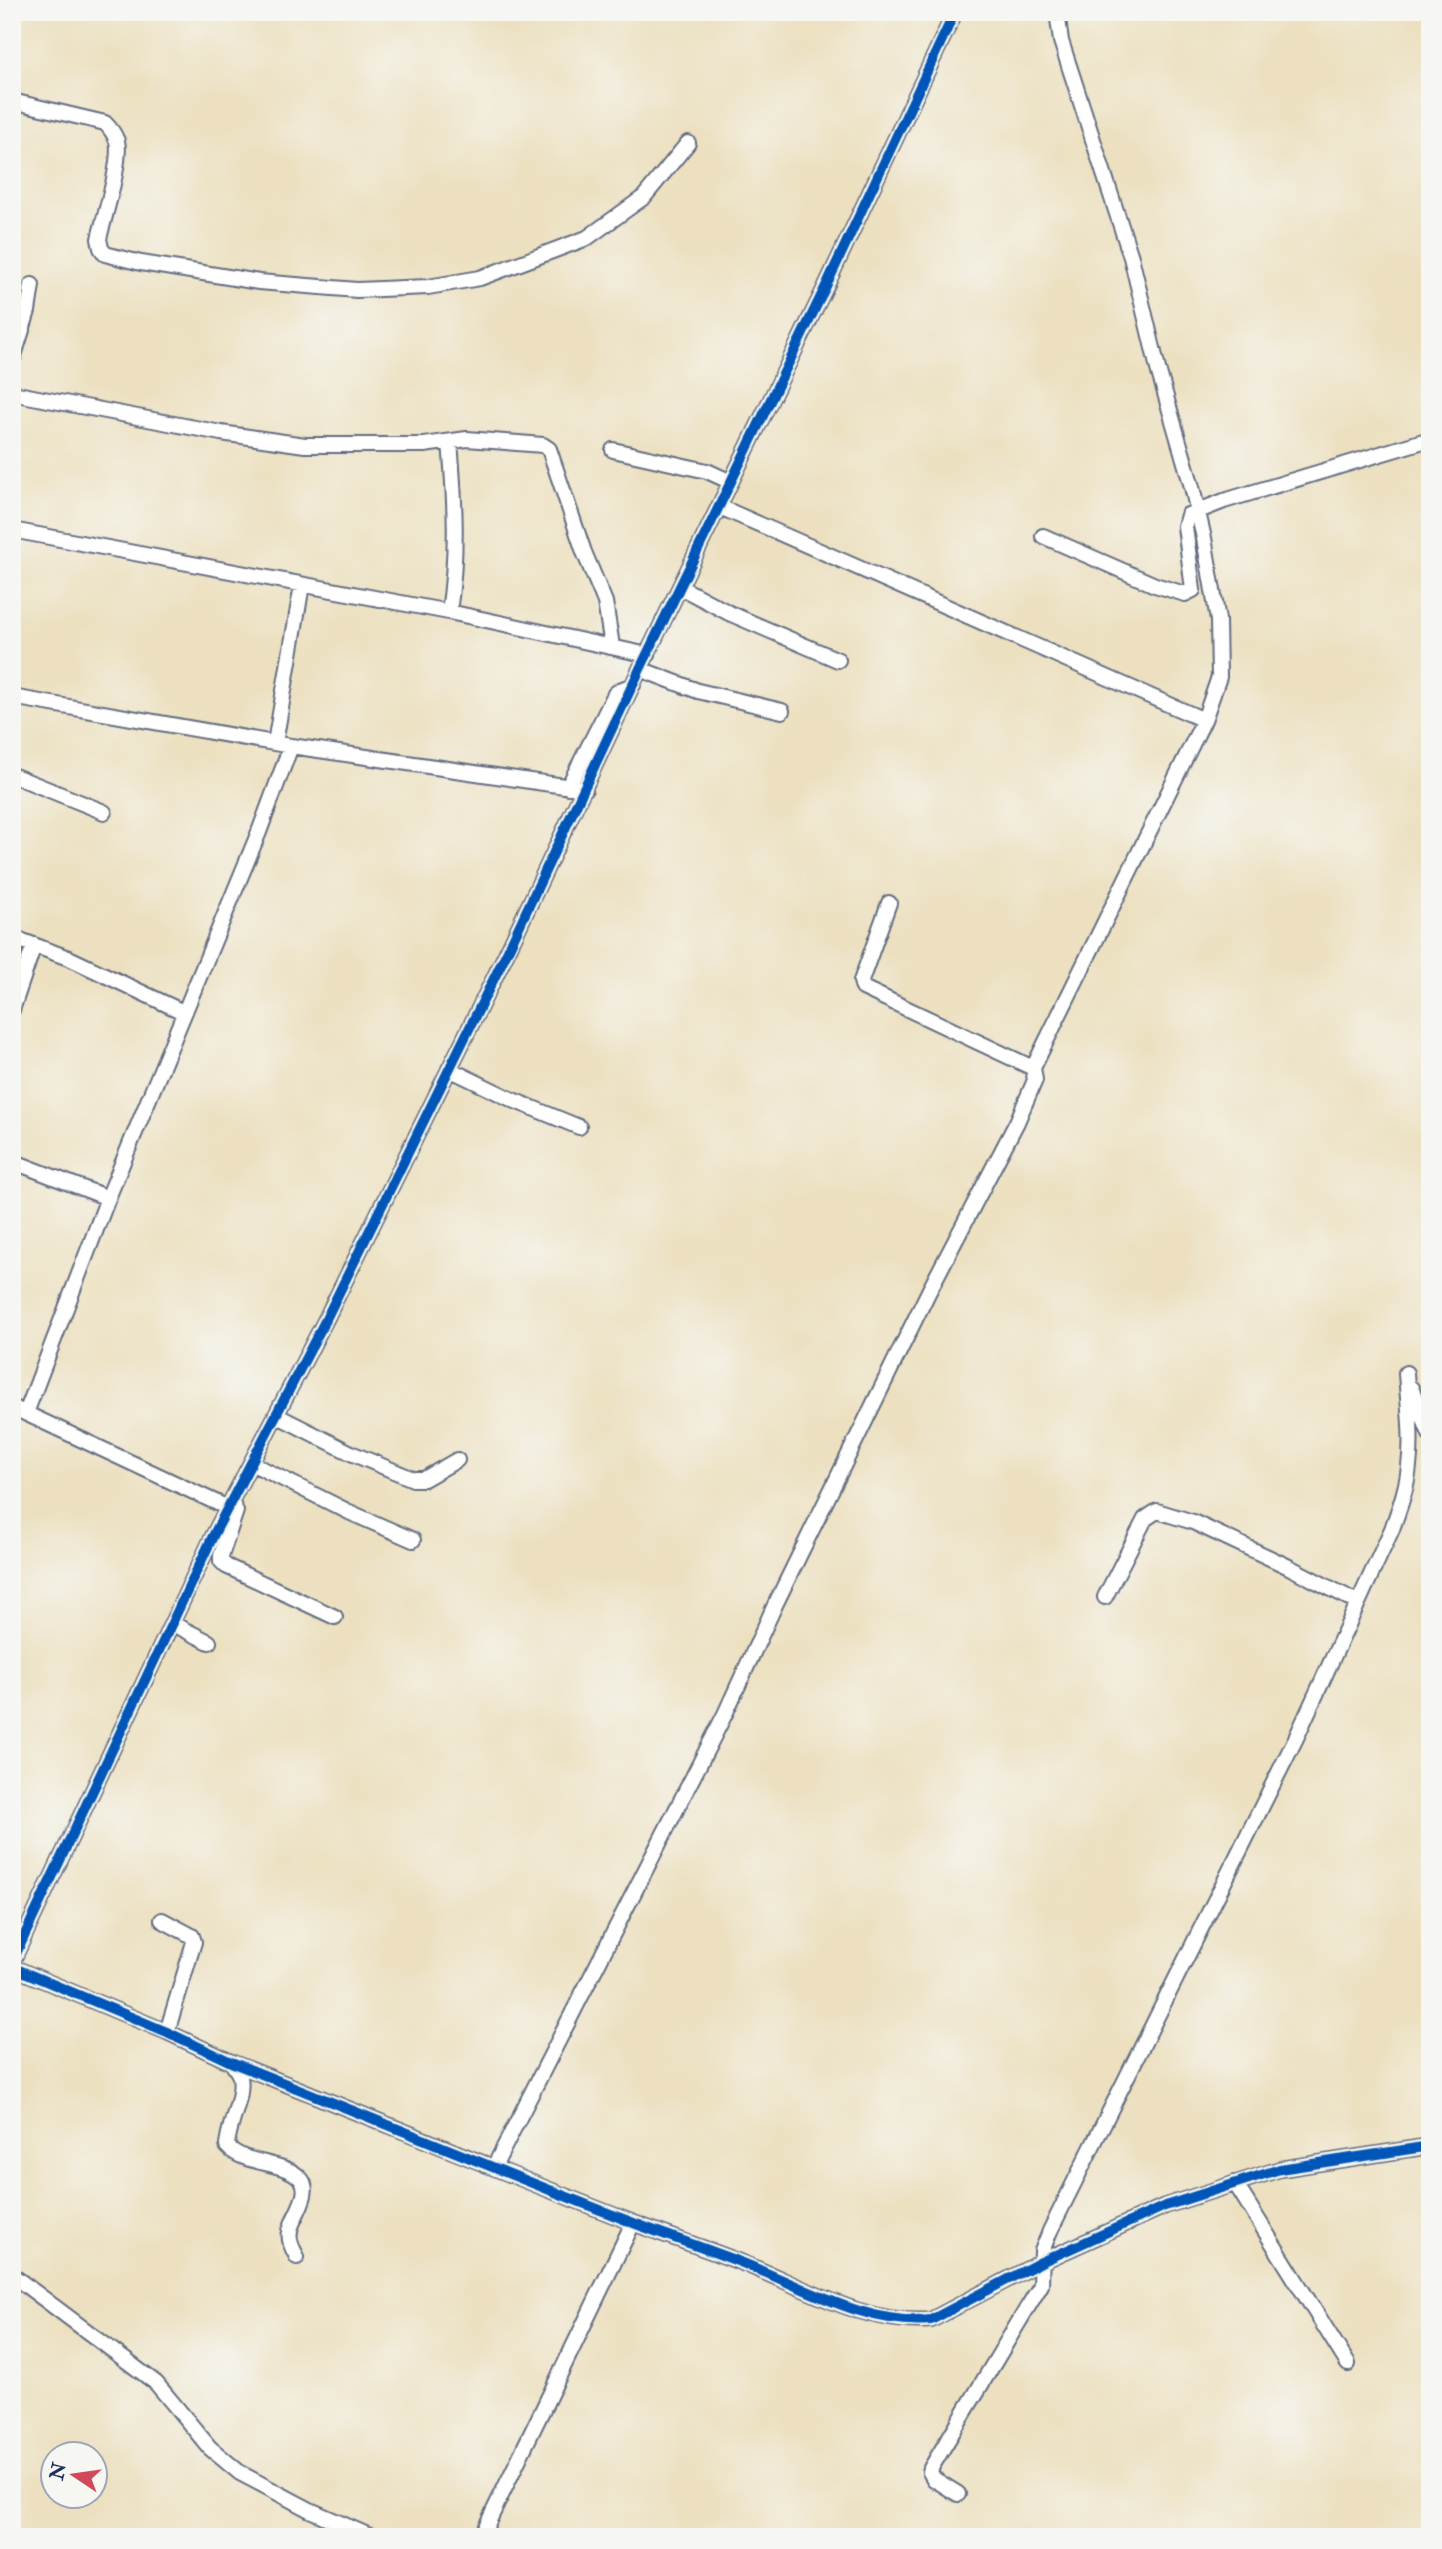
<svg xmlns="http://www.w3.org/2000/svg" width="1442" height="2549" viewBox="0 0 1442 2549" font-family="'IM FELL Double Pica',serif">
<style>
.lines{fill:none;stroke-linecap:round;stroke-linejoin:round}
.minor-casing{stroke:#646d80;stroke-width:18}
.minor{stroke:#fff;stroke-width:14}
.cycleway-casing{stroke:#f6f6f2;stroke-width:15}
.cycleway{stroke:#0057b8;stroke-width:10}
</style>
<rect width="100%" height="100%" fill="#f6f6f2"/>
<filter id="ink" filterUnits="userSpaceOnUse"><feTurbulence type="fractalNoise" baseFrequency=".0143" numOctaves="2"/><feDisplacementMap in="SourceGraphic" scale="14" xChannelSelector="R" yChannelSelector="G"/><feConvolveMatrix kernelMatrix="1 2 1 2 8 2 1 2 1" color-interpolation-filters="sRGB"/></filter>
<filter id="wash" filterUnits="userSpaceOnUse"><feTurbulence type="fractalNoise" baseFrequency=".00686" numOctaves="4" result="noise"/><feDisplacementMap in="SourceGraphic" scale="28" xChannelSelector="R" yChannelSelector="G"/><feGaussianBlur stdDeviation="1.57" result="paint"/><feColorMatrix in="noise" values="0 0 0 0 0 0 0 0 0 0 0 0 0 0 0 0 0 1.4 0 .05"/><feComposite in="paint" operator="in"/></filter>
<g filter="url(#wash)">
<rect width="100%" height="100%" fill="#ece0c0"/>
</g>
<g filter="url(#ink)">
<g class="lines">
<!-- minor casing -->
<g class="minor-casing">
<path id="minor" d="M12 101 105 123C111 129 114 133 117 141 122 161 104 217 99 239L101 248 105 254 141 263 259 282 357 290 428 287 480 278 587 238 644 197 688 143
M12 362 28 311 32 285
M12 393 221 433 305 445H424L467 439 543 445 549 449 584 552 605 602 612 646
M613 450 707 471 731 482
M720 507 1204 720
M12 530 449 612 648 655
M1043 536 1155 585 1185 594 1193 590 1185 526 1188 515 1224 501 1430 439
M682 588 729 613 838 660
M449 612C458 552 455 502 450 442
M640 669 698 691 782 711
M12 697 291 746 585 789
M275 743 302 585
M12 775 104 812
M568 787 615 694 620 690 633 685
M12 937 71 959 183 1012
M12 1010 34 945
M1033 1068 1204 720 1219 677 1218 620 1204 538 1192 487 1158 369 1131 257 1061 41 1057 12
M449 1069 513 1100 579 1127
M12 1161 108 1198
M1411 1388 1430 1434
M12 1407 228 1508
M26 1413 108 1198 259 832 291 746
M276 1415 351 1453 413 1479H424L457 1460
M251 1463 349 1512 413 1540
M231 1502 236 1511 221 1556V1561L226 1566 335 1617
M1105 1597 1145 1519 1157 1511 1193 1522 1287 1566 1357 1602
M173 1624 209 1642
M162 1920 192 1936 194 1942 167 2032
M12 1962 213 1536 325 1321 509 948 640 669 826 286 955 12
M12 1967 167 2032 231 2062C365 2115 497 2170 631 2222 665 2235 701 2247 735 2260 797 2283 863 2326 931 2320L1041 2262 1165 2206 1280 2169 1430 2146
M231 2062C234 2066 239 2073 240 2077 244 2098 228 2124 227 2146 245 2166 284 2160 301 2179 313 2193 292 2217 290 2231 288 2241 293 2249 297 2257
M494 2167 725 1714 775 1605 929 1291 1017 1122 1035 1080 1033 1068 863 988 861 981 889 903
M1235 2183 1348 2364
M12 2275 156 2383 210 2448 240 2473 310 2510 372 2537
M958 2494 934 2479 930 2472 931 2468 1041 2285 1042 2251 1050 2231 1296 1738 1392 1529C1399 1509 1407 1488 1409 1466 1413 1436 1408 1404 1406 1373
M481 2537 633 2223"/>
</g>
<!-- minor -->
<use href="#minor" class="minor"/>
<!-- cycleway casing -->
<g class="cycleway-casing">
<path id="cycleway" d="M12 1962 213 1536 325 1321 509 948 640 669 826 286 955 12
M12 1967 167 2032 231 2062C365 2115 497 2170 631 2222 665 2235 701 2247 735 2260 797 2283 863 2326 931 2320L1041 2262 1165 2206 1280 2169 1430 2146"/>
</g>
<!-- cycleway -->
<use href="#cycleway" class="cycleway"/>
</g>
</g>
<!-- margin -->
<rect width="1442" height="2549" fill="none" stroke="#f6f6f2" stroke-width="42"/>
<!-- north arrow -->
<g transform="translate(74 2475) rotate(283)"><circle r="33" fill="#f6f6f2" stroke="#9ea6b7" stroke-width="2"/>
<path d="M0-5L12 26L0 18L-12 26Z" fill="#d1495b"/>
<text y="-10" font-size="19" font-weight="bold" text-anchor="middle" fill="#1b2f5e">N</text>
</g>
</svg>
